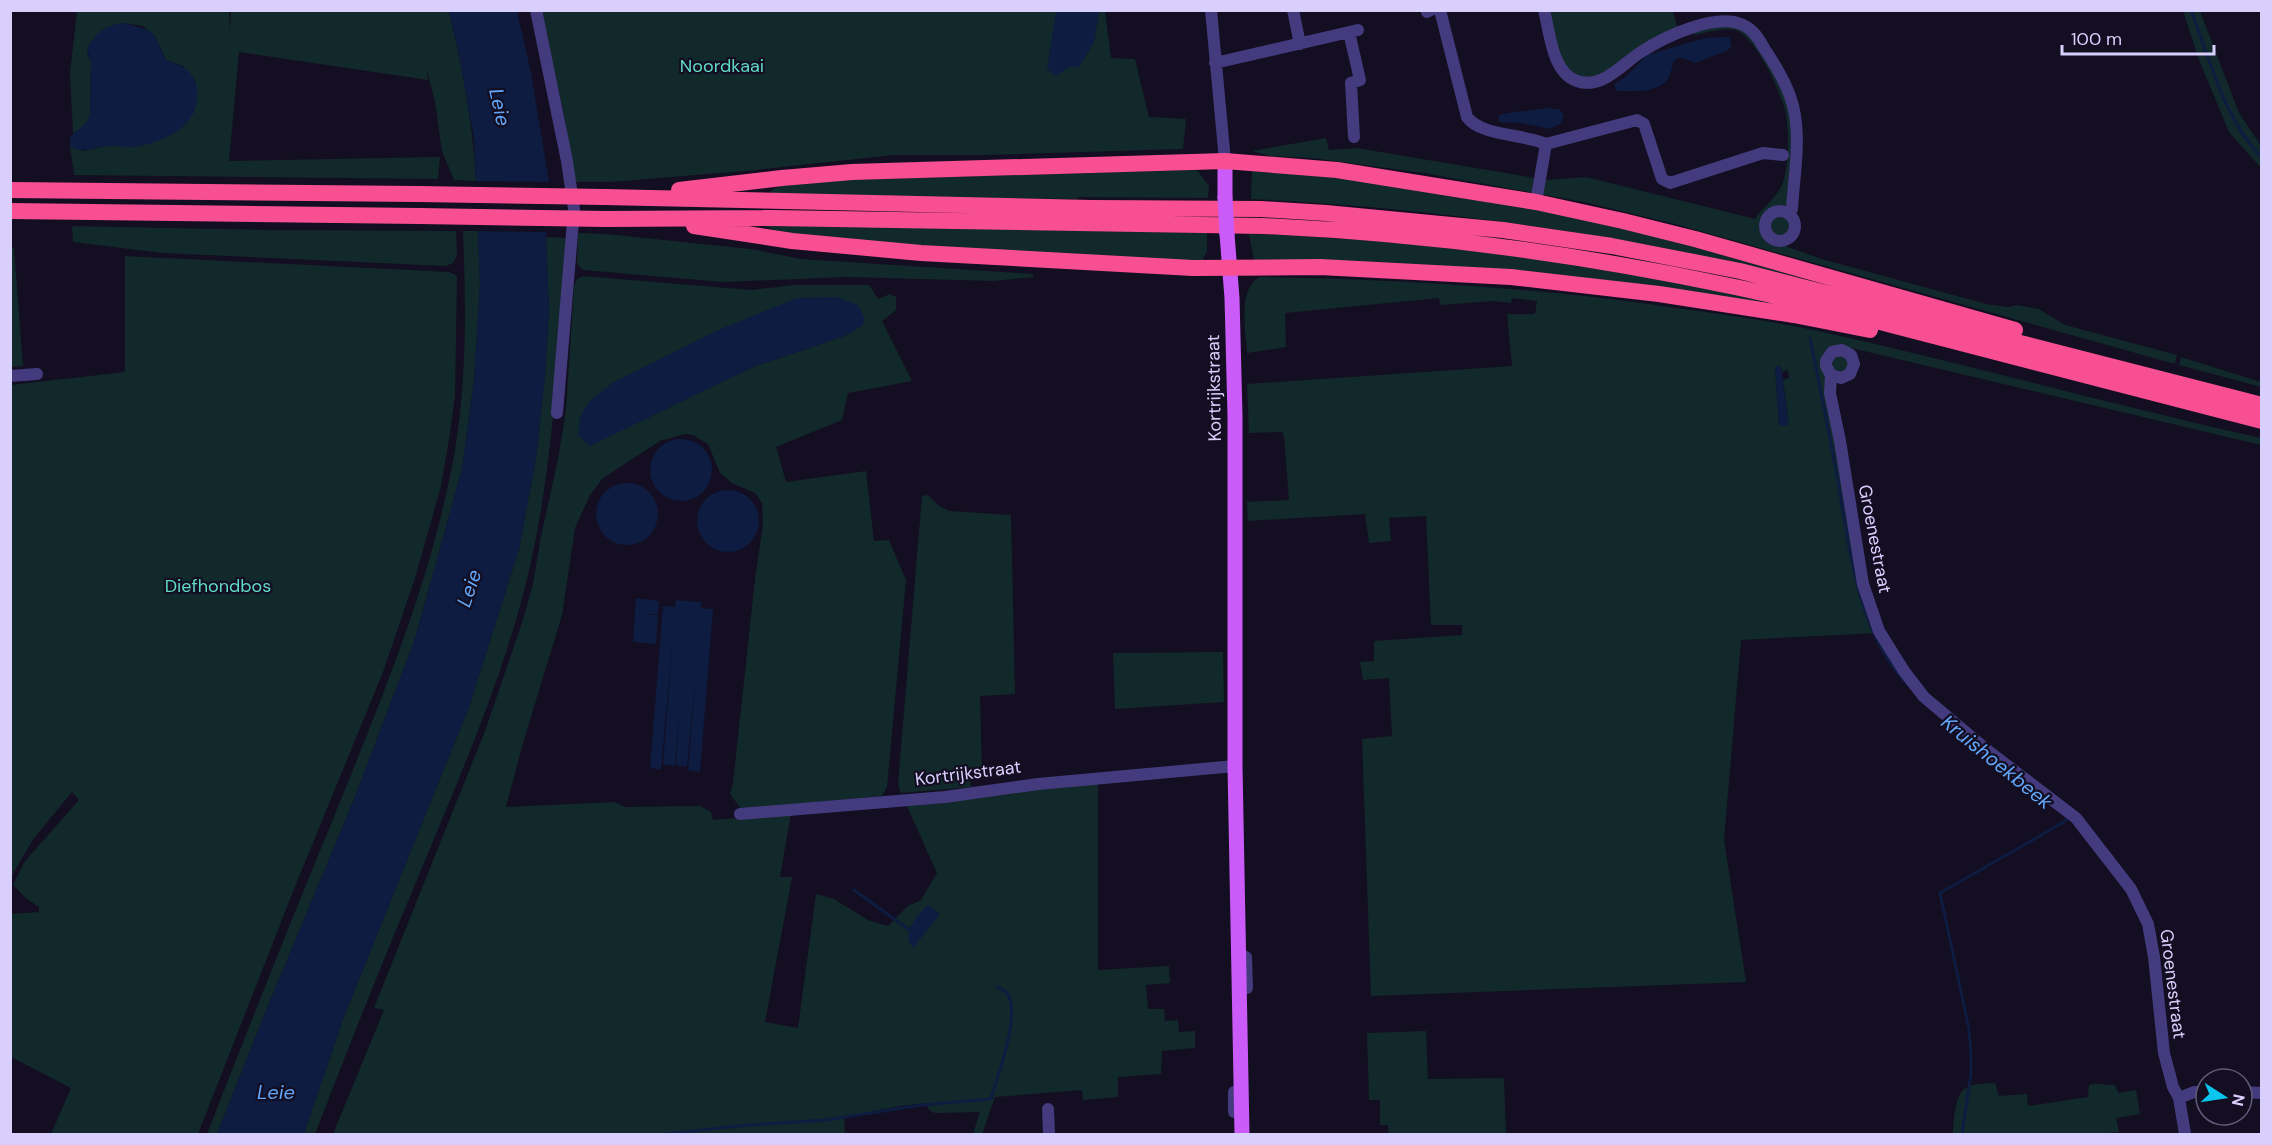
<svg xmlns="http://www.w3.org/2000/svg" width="2272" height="1145" viewBox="0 0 2272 1145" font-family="'DM Sans',sans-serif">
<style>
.green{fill:#11292a;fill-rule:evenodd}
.water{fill:#0d1c40}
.pier{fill:#130e21}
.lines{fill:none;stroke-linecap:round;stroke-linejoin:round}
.stream{stroke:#0d1c40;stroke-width:3}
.minor{stroke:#433b7e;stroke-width:12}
.major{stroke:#ca5bf8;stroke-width:15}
.highway{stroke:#f84f93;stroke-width:16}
.major-bridge{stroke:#ca5bf8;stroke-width:15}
.highway-bridge{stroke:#f84f93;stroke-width:16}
.labels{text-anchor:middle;stroke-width:4.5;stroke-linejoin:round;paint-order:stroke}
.park-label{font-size:18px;fill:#5fdac4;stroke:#130e21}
.street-label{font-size:18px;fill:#d8cffd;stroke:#130e21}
.water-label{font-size:20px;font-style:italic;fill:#62a7f9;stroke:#130e21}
</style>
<rect width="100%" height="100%" fill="#130e21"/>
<!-- green -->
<path class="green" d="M77 11H229L230 32 231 11H449C462 67 473 123 476 181L454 180 442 151 435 102 427 70 428 80 239 52 229 161 440 157 438 179 74 175 70 146 83 151 111 145 134 147 164 138 196 83 183 66 166 60 155 36 143 26 123 23 87 53 91 61 90 114C88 125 83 129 73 133L70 73Z
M541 11H1056L1062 71 1094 42 1099 11H1105L1111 58 1135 59 1149 117 1186 119 1183 149 985 155H893L756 170 610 182H575L564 114Z
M1547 11H1673L1678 30 1592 79 1575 77 1563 63Z
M2183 11H2200L2239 113 2261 146V168L2229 132 2199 60Z
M1734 26 1749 31 1782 83 1794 124 1788 204C1776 214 1758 206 1764 235L1773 242 1825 260 1986 304 2008 307 2017 305 2039 309 2065 325 2177 355 2175 364 1675 224 1584 202 1424 173 1312 158 1270 156 1252 151 1326 138 1329 150 1357 148 1546 180 1586 177 1755 219C1764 205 1780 196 1784 179 1789 160 1789 134 1786 115 1783 95 1755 35 1735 30 1723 27 1706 33 1694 35L1693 30Z
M1197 170 1209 186 1208 198 1078 197 1077 199 767 195 773 189 781 186 845 180Z
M1252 171 1354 179 1612 223 1809 280C1626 235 1439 208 1251 199Z
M1770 226a10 10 0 1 1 20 0a10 10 0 1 1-20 0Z
M763 225 1207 233V252L1202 261 940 248 781 233Z
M72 226 264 230 456 231 457 256 453 263 446 266 162 253 73 242Z
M463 231H478L480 284 474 381 462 469 415 639 353 802 265 1013 217 1134H207C247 1032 287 930 329 829 379 705 432 582 455 450 467 378 466 304 463 231Z
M578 233 606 234 751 249 801 259 1033 274V277L994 281 846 277 723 282 583 270 577 264Z
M1249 234C1375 238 1501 252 1625 273 1676 281 1727 293 1777 303L1254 260Z
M546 237 567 238C558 352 554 468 527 579 503 677 462 771 424 863 386 953 350 1043 315 1134H304L343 1019 469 707 519 549 536 458 545 376 549 308Z
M11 248H14L23 366 11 367Z
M125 256 449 272 457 276 455 395 449 439 441 486 416 575 383 672 294 889 198 1134H51L71 1088 11 1057V914L39 912V907L27 899 13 885 25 861 79 800 72 792 34 838 11 877V385L125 372Z
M583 276 751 290 795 285H869L878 299 890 294 896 297V310L882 321 912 381 848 393 842 420 776 447 786 482 866 471 874 541 889 540 906 580 887 787 882 796 741 809 730 794 733 783 755 579 763 525 762 503 755 493 732 483 720 473 708 444 693 435 685 434 660 441 603 478 590 495 575 528 562 615 523 743 506 807 614 802 625 807 700 806 711 812 713 820 791 813 780 877H792L765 1022 798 1028 816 894 834 899 868 920 888 926 908 906 921 900 937 873 906 804 1098 783V970L1169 966 1170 983 1146 985 1148 1009H1164L1165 1021 1178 1020 1179 1032 1195 1031V1048L1162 1051 1161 1074 1118 1077V1097L1083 1100 1082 1090 995 1097 982 1134H973L980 1112 935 1113 929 1110 926 1103 900 1106 844 1117 845 1134H333L384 1010 374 1008 485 731 522 623 533 584 541 536 558 459 566 410 574 286 577 279ZM858 305 847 335 755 366 590 445Z
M1260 277C1402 279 1543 288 1683 309 1727 315 1771 321 1814 330 1964 363 2112 405 2261 438V445L1843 346 1823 365 1878 633 1741 640 1724 840 1746 982 1371 996 1362 739 1392 736 1389 678 1363 680 1360 662 1374 661V641L1462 635V625H1431L1426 516 1389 518 1391 541 1369 543 1365 514 1248 521 1247 502 1289 500 1284 436 1282 432 1249 433 1247 384 1512 366 1507 314H1535L1537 301 1512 298 1511 303 1493 301 1440 305 1439 298 1285 313 1286 347 1247 353C1246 331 1237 289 1260 277ZM1781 366 1782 372 1788 370 1789 378 1783 380 1789 425H1779L1775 367Z
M1845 353 1850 368 1836 374 1829 360Z
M2181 357 2261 382V387L2179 365Z
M928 495 939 506 949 511 1011 515 1015 694 980 696 982 775H969L971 787 901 793 898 784 922 496Z
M1223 652 1224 702 1115 709 1113 653Z
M1426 1031 1428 1079 1504 1078 1506 1134H1389L1388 1125H1380V1100H1369L1367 1033Z
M1995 1083 1999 1096 2027 1094 2028 1106 2088 1097 2089 1085C2097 1082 2107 1085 2115 1085L2118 1093 2136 1090 2140 1114 2116 1118 2119 1132 2109 1133 1953 1134C1953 1124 1955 1093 1966 1088 1973 1083 1986 1084 1995 1083Z"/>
<!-- water -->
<path class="water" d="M449 11H517L531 73 549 182 546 237 549 308 545 376 536 458 519 549 469 707 343 1019 304 1134H217L265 1013 353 802 415 639 462 469 474 381 480 284 478 231 474 139 459 55Z
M1056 11H1099L1094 42 1079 67H1069L1056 76 1047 69Z
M123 23C157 32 151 27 166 60 171 62 178 64 183 67 207 83 199 119 176 132 165 139 146 146 133 147 125 148 118 145 110 146 96 146 82 155 70 146V137C78 128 87 127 90 114L91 61 87 49C95 34 106 24 123 23Z
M1729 37 1732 47 1724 52 1695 63C1664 47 1678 73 1664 83 1652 93 1632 91 1617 91L1614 84 1624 78 1647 55 1705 38Z
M1548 108 1559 109 1564 116 1560 124 1550 129 1521 123 1499 122 1498 116 1507 113Z
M836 297 858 305 864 317 863 325 847 335 755 366 590 446 578 435 580 417 589 402 612 383 716 331 797 298Z
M1781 366 1789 425 1779 426 1775 367Z
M650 470a31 31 0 1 1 62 0a31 31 0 1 1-62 0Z
M596 514a31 31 0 1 1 62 0a31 31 0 1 1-62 0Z
M697 521a31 31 0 1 1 62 0a31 31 0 1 1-62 0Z
M636 598 659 601 658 614H645L658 615 657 629H653L657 630 656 644 633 642Z
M676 600 701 602V608L713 609 700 772 688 770 696 671 687 767 676 765 679 714 675 766 663 764 673 636 661 770 650 768 663 606 675 607Z
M928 905 940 914 913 948C900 932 917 917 928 905Z"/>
<!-- pier -->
<path class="pier" d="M473 181 552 182 550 232 475 231Z"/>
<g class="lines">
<!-- stream -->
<path class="stream" d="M2191 10C2210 60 2224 119 2262 158
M1810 338C1820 385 1829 433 1838 481 1850 551 1857 631 1908 685
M854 890 911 931
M665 1134 737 1126 826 1120 922 1105 991 1099C997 1077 1023 1010 1006 992 1003 990 1000 988 997 987
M1962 1134 1971 1073V1055L1969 1029 1940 893 2064 822 2067 818"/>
<!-- minor -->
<path class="minor" d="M536 10 567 161 574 209 557 413
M1211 10 1225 161
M1293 10 1300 44
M1440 10 1467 117C1480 136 1525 134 1546 144L1637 120 1644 124 1662 179 1670 183 1763 153 1783 155
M1544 10C1550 33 1552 73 1577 81 1602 90 1622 64 1641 52 1664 37 1716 12 1743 25 1753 29 1759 39 1764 48 1774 63 1784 79 1790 96 1803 131 1794 173 1792 209L1788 213
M1427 12 1431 10
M1349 32 1360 80 1351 83 1354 137
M1215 63 1358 30
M1536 202 1546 144
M1765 226a15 15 0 1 1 30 0a15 15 0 1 1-30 0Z
M1831 375 1841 378 1850 374 1854 364 1851 355 1842 350 1832 352 1826 361V366L1831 375 1830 393 1840 441 1863 584 1879 631 1904 671 1924 697 1987 750 2076 818 2131 889 2148 924 2154 957 2164 1053 2173 1087 2179 1098 2185 1134
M10 376 37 374
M740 814 945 797 1038 784 1235 766
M1244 956 1246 957 1247 988H1245Z
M1234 1092 1237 1093 1236 1112H1234Z
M2242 1092 2262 1093
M2179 1098 2194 1092H2206
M1048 1109 1049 1134"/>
<!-- major -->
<path class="major" d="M1225 161V198
M1227 234 1232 298 1235 416V766L1242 1134"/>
<!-- highway -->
<path class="highway" d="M10 190 418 194
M679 190 782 178 852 172 1225 161 1337 170 1536 202 1623 221 1695 239 2015 330
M604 197 1092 208 1261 209 1326 213 1503 230 1612 246 1740 271 2262 405
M10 211 419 216
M606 219 772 218 1263 226C1422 233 1580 254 1735 287 1802 301 1868 319 1934 336 2043 364 2152 393 2262 421
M694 226 792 241 921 253 1193 268 1320 267 1511 277 1659 294 1794 315 1870 330"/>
<!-- major-bridge -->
<path class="major-bridge" d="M1225 198 1227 234"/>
<!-- highway-bridge -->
<path class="highway-bridge" d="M418 194 604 197
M419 216 606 219"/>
</g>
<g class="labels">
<!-- park labels -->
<g class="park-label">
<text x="722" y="72">Noordkaai</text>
<text x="218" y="592">Diefhondbos</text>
</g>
<!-- street labels -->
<g class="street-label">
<text transform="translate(1214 388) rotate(-91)" y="6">Kortrijkstraat</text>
<text transform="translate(1875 539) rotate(79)" y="6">Groenestraat</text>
<text transform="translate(968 773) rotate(-7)" y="6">Kortrijkstraat</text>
<text transform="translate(2173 984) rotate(83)" y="6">Groenestraat</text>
</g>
<!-- water labels -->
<g class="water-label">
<text transform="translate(500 107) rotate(77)" y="7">Leie</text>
<text transform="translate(469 588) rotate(-71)" y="7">Leie</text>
<text transform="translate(1997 762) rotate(39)" y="7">Kruishoekbeek</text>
<text x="276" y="1099">Leie</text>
</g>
</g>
<!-- border -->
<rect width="2272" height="1145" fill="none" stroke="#d8cffd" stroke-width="24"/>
<!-- north arrow -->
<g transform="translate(2224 1097) rotate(102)"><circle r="28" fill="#130e21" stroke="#625b79" stroke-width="1.5"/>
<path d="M0-4.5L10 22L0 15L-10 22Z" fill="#0ac6ef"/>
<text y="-9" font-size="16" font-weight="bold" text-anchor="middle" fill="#d8cffd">N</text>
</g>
<!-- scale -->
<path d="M2062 45v9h152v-9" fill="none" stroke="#d8cffd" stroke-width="3"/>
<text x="2071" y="45" font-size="18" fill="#d8cffd" stroke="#130e21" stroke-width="4.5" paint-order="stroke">100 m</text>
</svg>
